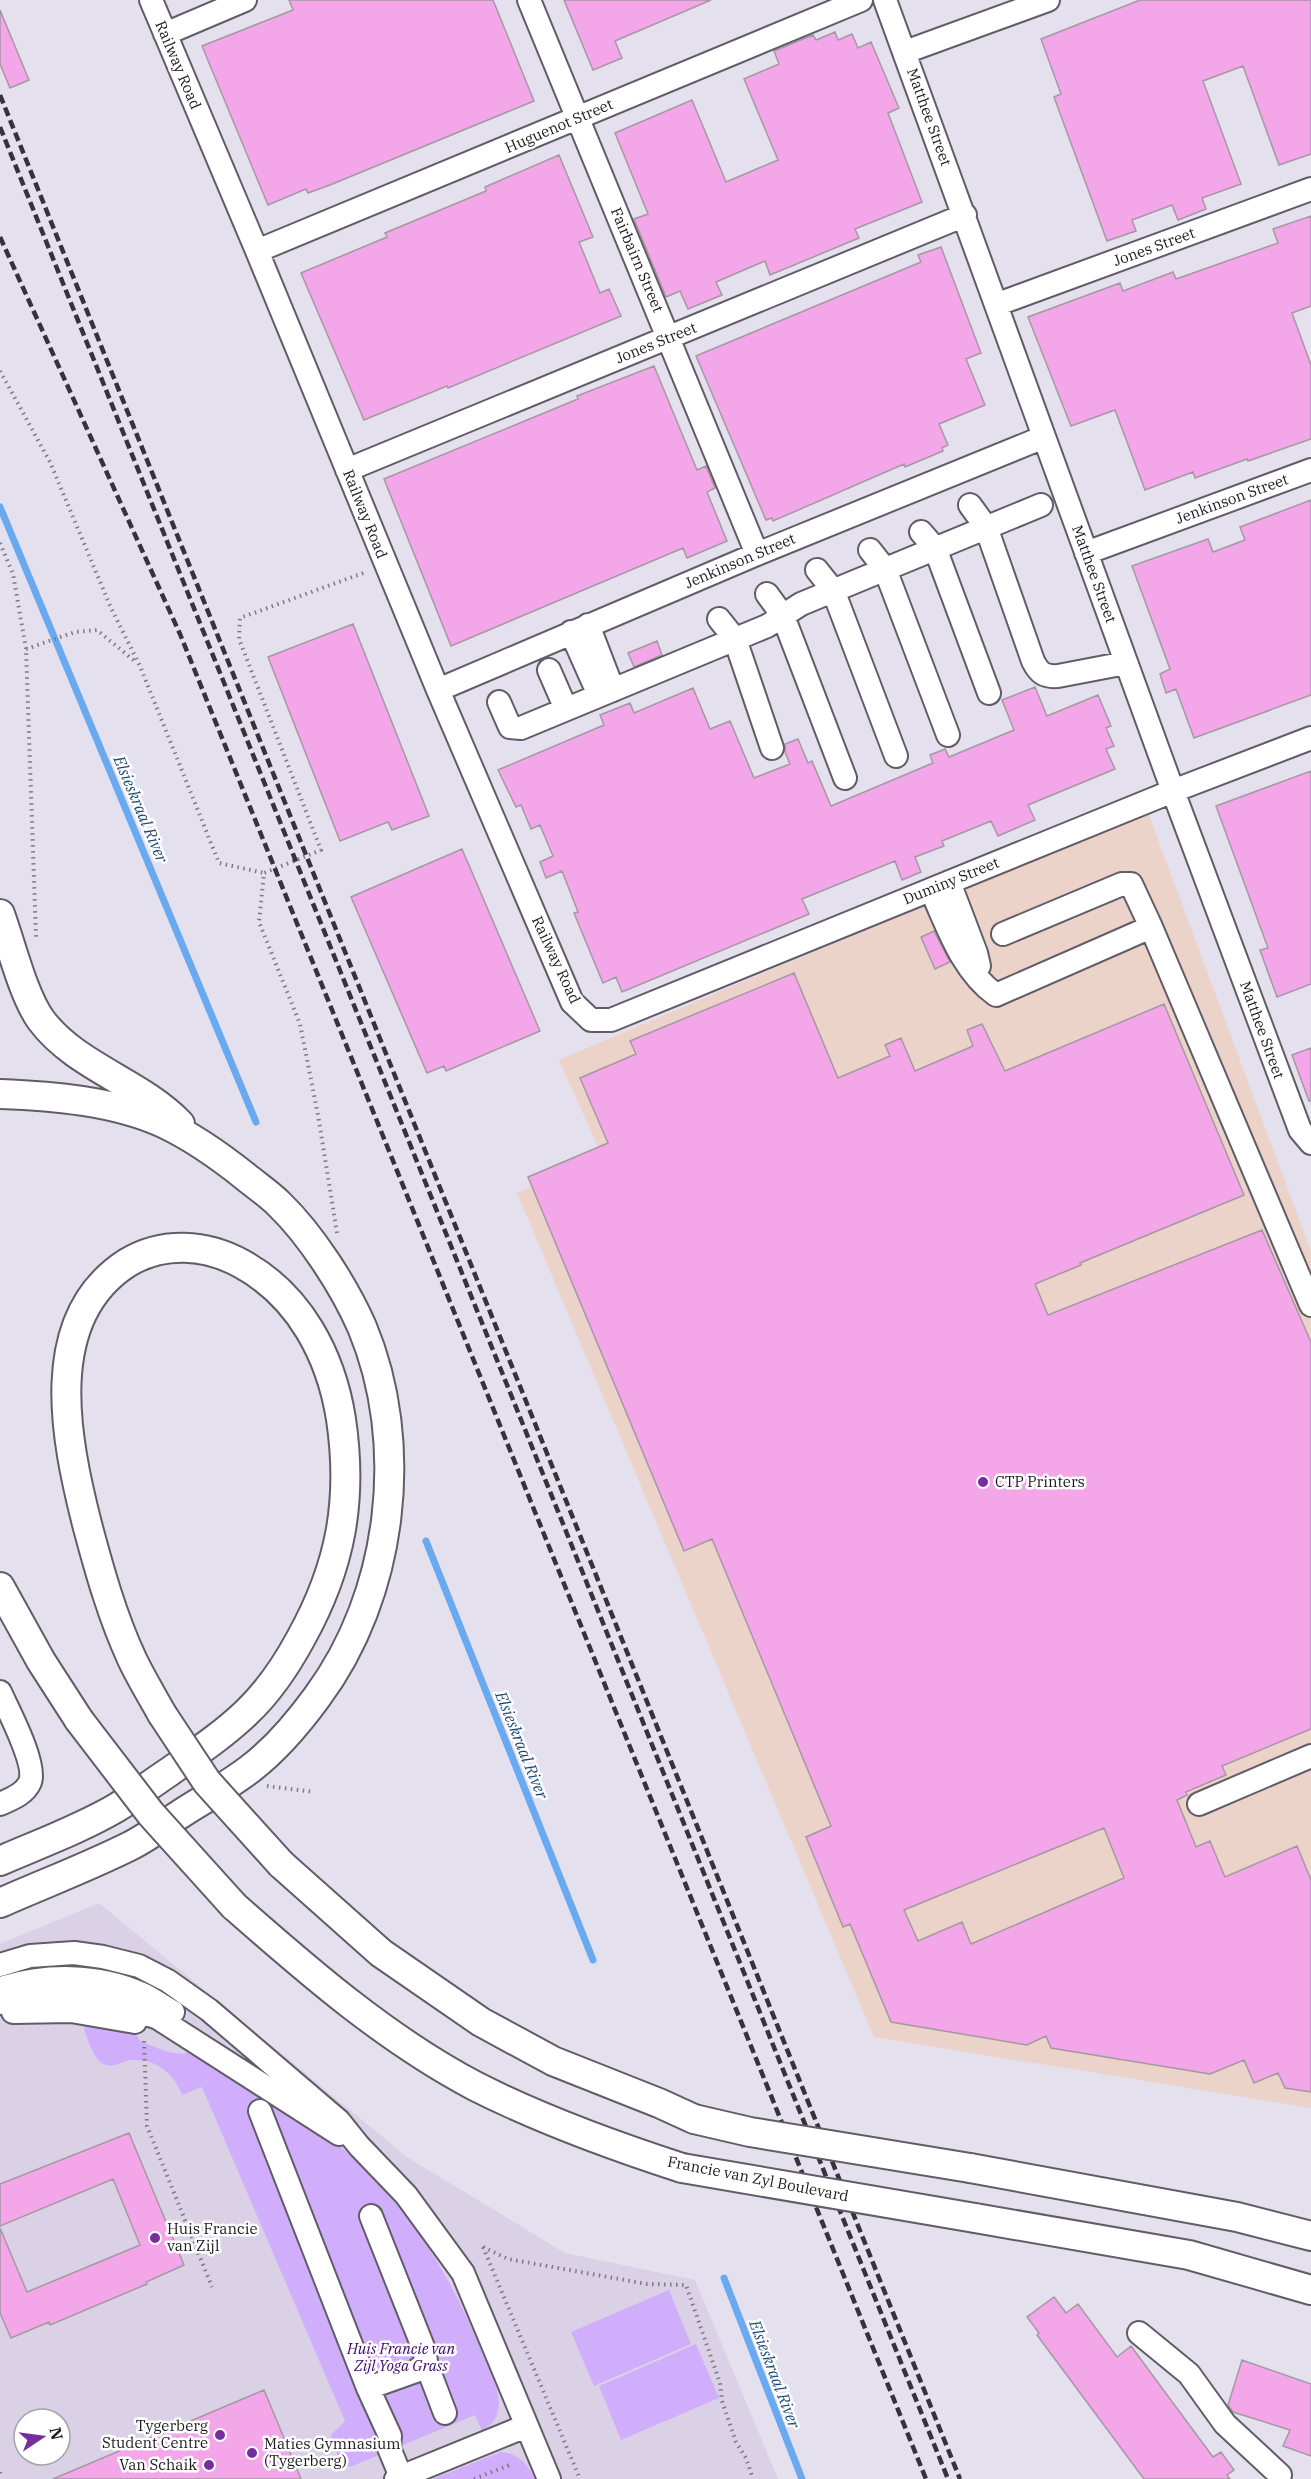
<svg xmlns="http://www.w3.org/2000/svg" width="1311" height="2479" viewBox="0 0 1311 2479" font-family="'IBM Plex Serif',serif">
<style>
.industrial{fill:#ebd3c9}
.built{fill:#dad1e6;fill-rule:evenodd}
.green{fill:#d1aefb}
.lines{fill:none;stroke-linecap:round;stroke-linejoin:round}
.stream{stroke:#68a9f0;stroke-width:7}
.building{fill:#f3a7e9;stroke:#a498a2;stroke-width:1.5;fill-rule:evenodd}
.minor-casing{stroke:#615c68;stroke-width:26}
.major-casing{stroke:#615c68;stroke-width:32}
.path{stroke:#7e7a83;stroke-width:4;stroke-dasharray:1.5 4.5;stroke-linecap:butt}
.minor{stroke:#fff;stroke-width:22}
.major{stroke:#fff;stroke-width:28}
.rail{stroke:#353338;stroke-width:4.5;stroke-dasharray:9 4.5;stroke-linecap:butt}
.major-bridge-casing{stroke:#615c68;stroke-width:32;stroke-linecap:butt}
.major-bridge{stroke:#fff;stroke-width:28}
.poi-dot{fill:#782d9f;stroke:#fff;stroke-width:2}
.labels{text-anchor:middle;stroke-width:5;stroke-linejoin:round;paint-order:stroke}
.street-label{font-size:15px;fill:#1c1a1e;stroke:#fff}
.poi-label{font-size:15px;fill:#1c1a1e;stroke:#fff;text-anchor:start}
.park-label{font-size:15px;font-style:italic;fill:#400269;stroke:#fff}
.water-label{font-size:16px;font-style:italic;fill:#194774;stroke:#fff}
</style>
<rect width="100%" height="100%" fill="#e5e0ee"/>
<!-- industrial -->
<path class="industrial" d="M1147 810 1311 1251V2108L874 2037 517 1193 603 1158 559 1060Z"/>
<!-- built -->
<path class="built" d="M99 1903 407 2157 565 2253 695 2280 778 2479H0V1944ZM24 2419H60V2455H24Z"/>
<!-- green -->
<path class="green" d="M87 2021 132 2027 140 2041C151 2045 162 2051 174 2053 182 2055 193 2051 200 2054 222 2064 242 2080 262 2093 289 2110 317 2126 341 2147 408 2206 450 2273 483 2355 494 2382 513 2412 482 2431L475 2415 350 2467C338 2463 334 2447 331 2435L345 2421 202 2087 182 2095C174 2074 157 2059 133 2060 124 2060 114 2068 106 2065 93 2060 89 2041 84 2030Z
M669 2290 691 2344 594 2386 571 2332Z
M696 2344 719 2398 621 2440 599 2386Z
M501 2452C520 2454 527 2464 535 2479H433Z"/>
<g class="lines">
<!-- stream -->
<path class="stream" d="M0 507 256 1122
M426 1541 593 1960
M724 2278 802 2479"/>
</g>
<!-- building -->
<path class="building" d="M289 0H493L534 101 330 185 308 193 306 189 268 205 202 46 293 10Z
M564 0H711L615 41 622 58 593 70Z
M1140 0H1311V154L1279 165 1243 66 1203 81 1241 184 1202 198 1206 209 1178 220 1172 205 1132 220 1136 231 1107 241 1054 97 1061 94 1041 39Z
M0 10 29 80 10 88 0 64Z
M835 32 838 40 852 34 858 48 871 42 899 108 888 113 922 202 855 229 859 238 770 275 765 261 716 282 722 295 688 309 680 291 666 297 634 219 648 214 615 133 692 100 726 182 778 160 744 79 779 64 774 51 813 35 816 40Z
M559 155 593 237 579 242 600 293 609 289 621 316 448 388 447 386 364 420 301 273 387 237 385 233 486 191 485 187Z
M1311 216V306L1292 313 1311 365V439L1248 461 1247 459 1195 478 1193 472 1145 490 1115 410 1071 426 1028 317 1120 283 1123 291 1173 272 1176 279 1278 243 1273 229Z
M941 247 981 353 966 359 985 405 939 424 948 445 942 448 943 451 905 467 904 464 773 521 772 518 766 520 696 356 921 262 918 255Z
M654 366 697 470 706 466 715 488 707 492 727 541 687 558 683 548 451 646 384 479 578 399 577 396Z
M1311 500V695L1194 738 1176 689 1166 693 1160 674 1170 669 1132 566 1208 539 1213 552 1245 540 1240 527Z
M353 624 429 816 392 830 388 822 340 841 268 657Z
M657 641 662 655 634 667 628 653Z
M1035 687 1047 716 1098 695 1111 726 1106 728 1114 746 1106 749 1115 769 1028 805 1035 820 998 836 991 821 942 841 944 846 915 857 921 872 902 880 895 861 802 899 809 914 622 992 616 977 603 983 574 913 578 912 562 871 546 878 540 862 553 856 540 825 531 829 521 805 516 807 498 770 604 725 600 715 630 703 634 713 693 688 710 729 730 721 754 778 790 764 785 752V744L798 739 808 763 812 761 831 806 933 763 930 755 945 749 949 757 1014 730 1002 700Z
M1311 771V984L1277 997 1260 950 1268 948 1216 806Z
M462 849 540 1031 446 1071 444 1066 427 1073 351 897Z
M934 931 950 962 935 969 921 937Z
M794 973 838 1078 890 1056 885 1045 901 1038 915 1071 973 1046 967 1030 982 1024 1005 1071 1164 1004 1244 1195 1080 1263 1081 1265 1035 1284 1048 1315 1262 1230 1311 1342V1729L1222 1766 1226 1775 1186 1792 1187 1795 1177 1800 1196 1847 1210 1841 1225 1877 1297 1846 1311 1880V2092L1285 2088 1278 2073 1254 2083 1244 2060 1210 2074 1051 2048 1046 2036 1027 2045 891 2022 850 1924 843 1927 806 1837 831 1826 712 1539 684 1551 528 1177 608 1143 580 1078 636 1054 630 1041ZM1104 1828 1124 1878 971 1944 962 1922 918 1941 904 1910Z
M1311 1048V1101H1309L1292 1055Z
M129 2133 184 2265 146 2282 147 2284 50 2325 49 2322 11 2338 0 2313V2228L27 2292 140 2245 113 2179 0 2226V2184Z
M1054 2297 1066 2313 1078 2304 1117 2357 1131 2346 1213 2457 1221 2452 1234 2470 1227 2475 1230 2479H1144L1037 2335 1039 2333 1027 2317Z
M1242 2360 1311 2384V2456L1283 2446 1290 2430 1233 2412 1228 2405Z
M264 2390 301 2479H53Z"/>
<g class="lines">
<!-- minor casing -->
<g class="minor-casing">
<path id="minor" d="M151 0 257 251 438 690 572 1002 591 1020H611L1173 791 1311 738
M529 0 757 554
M885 0 1173 791 1300 1130 1311 1143
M165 34 245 0
M905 52 1048 0
M257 251 861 0
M998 304 1311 189
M347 470 965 215
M970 505 986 527 1033 661C1039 673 1044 677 1058 676L1126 663
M921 532 935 548 989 693
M870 550 885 569 948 735
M1086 553 1311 470
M817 570 833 590 896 756
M767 594 783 616 845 778
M719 619 735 639 772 748
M588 625 613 690
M571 632 599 695
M549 670 566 709
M438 690 757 554 1044 437
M499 702 510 727 521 728 767 626 801 604 1041 505
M949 882 976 953 979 966
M931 890C948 927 962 971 996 995L1151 927 1311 1305
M1003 934 1122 884H1131L1151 927
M0 1692C8 1710 37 1764 30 1782 25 1794 11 1799 0 1804
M1199 1804 1311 1756
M0 1965 30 1956 74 1953 103 1957 139 1966 168 1981 209 2010 339 2121 359 2146 406 2195 463 2273 549 2479
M1 1988C45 1974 98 1974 140 1993 152 1998 162 2006 173 2012
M0 2003 17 1997 72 1994 99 1997 158 2018 339 2134
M13 2012 71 2011 135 2022
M260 2111 368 2388 390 2436 389 2448 401 2477
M1139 2333 1189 2374 1225 2424 1280 2475
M426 2363 445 2413
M368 2388 416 2371 426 2363 425 2352 371 2216
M396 2479 526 2426"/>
</g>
<!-- major casing -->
<g class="major-casing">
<path id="major" d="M0 914C11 944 23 995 41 1020 76 1067 140 1082 180 1124
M0 1094C53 1096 114 1101 163 1123 193 1137 221 1157 246 1177 257 1186 269 1194 279 1204 311 1235 344 1286 362 1327 411 1444 393 1595 317 1697 298 1723 275 1750 250 1769 229 1785 204 1799 182 1813 165 1824 148 1837 130 1846 88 1867 43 1884 0 1903
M0 1587 41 1661 79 1720
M0 1861C39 1844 80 1829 116 1808 134 1797 151 1784 169 1772 196 1753 223 1735 247 1712 269 1691 287 1664 301 1638 341 1566 353 1500 341 1419 331 1356 300 1296 242 1264 206 1244 163 1241 127 1263 40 1319 66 1441 87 1524 99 1569 112 1616 132 1659 141 1678 152 1696 162 1714
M281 1864 381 1953 481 2022 553 2061 659 2103 694 2119
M234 1906C309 1972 386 2039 475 2086 542 2120 611 2145 682 2168
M970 2168 1237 2217 1311 2236
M975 2218 1189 2255 1311 2290"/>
</g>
<!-- path -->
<path class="path" d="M0 371 50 462 111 608 140 666 219 863 264 873
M0 543 13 574 26 649 36 937
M26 649 75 632 97 630 137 663
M337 1233 318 1115 300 1024 259 922 264 873 321 850 239 639 240 618 366 572
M267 1786 314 1792
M144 2041 147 2126 212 2287
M483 2247 508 2259 647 2284 686 2285 720 2383 722 2401 736 2442 746 2458 753 2479
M483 2247 580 2479
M0 2472V2475
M474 2479 512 2464"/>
<!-- minor -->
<use href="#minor" class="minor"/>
<!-- major -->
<use href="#major" class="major"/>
<!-- rail -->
<path class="rail" d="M0 95 960 2479
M0 127 948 2479
M0 237 180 634 926 2479"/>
<!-- major-bridge casing -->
<g class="major-bridge-casing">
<path id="major-bridge" d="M162 1714 207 1782 281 1864
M79 1720 151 1814 234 1906
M694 2119 750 2132 970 2168
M682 2168 975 2218"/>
</g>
<!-- major-bridge -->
<use href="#major-bridge" class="major-bridge"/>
</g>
<!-- markers -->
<g class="poi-dot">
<circle cx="983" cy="1482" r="6"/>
<circle cx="155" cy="2238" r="6"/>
<circle cx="220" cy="2435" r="6"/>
<circle cx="252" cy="2453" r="6"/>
<circle cx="209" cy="2465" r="6"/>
</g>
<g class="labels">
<!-- street labels -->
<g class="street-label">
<text transform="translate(178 65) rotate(67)" y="5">Railway Road</text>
<text transform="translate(929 117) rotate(70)" y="5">Matthee Street</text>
<text transform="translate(559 126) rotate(-23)" y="5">Huguenot Street</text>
<text transform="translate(1154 247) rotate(-20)" y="5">Jones Street</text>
<text transform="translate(637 260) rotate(67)" y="5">Fairbairn Street</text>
<text transform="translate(656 343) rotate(-22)" y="5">Jones Street</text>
<text transform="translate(1232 499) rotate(-20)" y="5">Jenkinson Street</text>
<text transform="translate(365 514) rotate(68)" y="5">Railway Road</text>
<text transform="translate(740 561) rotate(-23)" y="5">Jenkinson Street</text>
<text transform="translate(1094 574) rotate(70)" y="5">Matthee Street</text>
<text transform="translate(951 881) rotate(-22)" y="5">Duminy Street</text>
<text transform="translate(556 960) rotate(65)" y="5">Railway Road</text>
<text transform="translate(1262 1030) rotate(70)" y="5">Matthee Street</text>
<text transform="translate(758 2179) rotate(11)" y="5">Francie van Zyl Boulevard</text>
</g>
<!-- poi labels -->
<g class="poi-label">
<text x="995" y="1487">CTP Printers</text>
<text x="167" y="2234">Huis Francie<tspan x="167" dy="17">van Zijl</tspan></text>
<text x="208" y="2431" text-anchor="end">Tygerberg<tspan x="208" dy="17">Student Centre</tspan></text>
<text x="264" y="2449">Maties Gymnasium<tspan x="264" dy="17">(Tygerberg)</tspan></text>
<text x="197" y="2470" text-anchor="end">Van Schaik</text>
</g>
<!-- park labels -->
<g class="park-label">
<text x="401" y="2354">Huis Francie van<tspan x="401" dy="17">Zijl Yoga Grass</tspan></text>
</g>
<!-- water labels -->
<g class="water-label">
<text transform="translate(141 809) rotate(67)" y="6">Elsieskraal River</text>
<text transform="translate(522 1745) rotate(68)" y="6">Elsieskraal River</text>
<text transform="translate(775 2374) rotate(69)" y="6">Elsieskraal River</text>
</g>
</g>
<!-- north arrow -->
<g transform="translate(42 2437) rotate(77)"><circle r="28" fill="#ffffff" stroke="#a4a3a5" stroke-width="1.5"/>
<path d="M0-4.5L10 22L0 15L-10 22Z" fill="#782d9f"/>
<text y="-9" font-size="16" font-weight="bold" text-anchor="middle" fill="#1c1a1e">N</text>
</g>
</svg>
